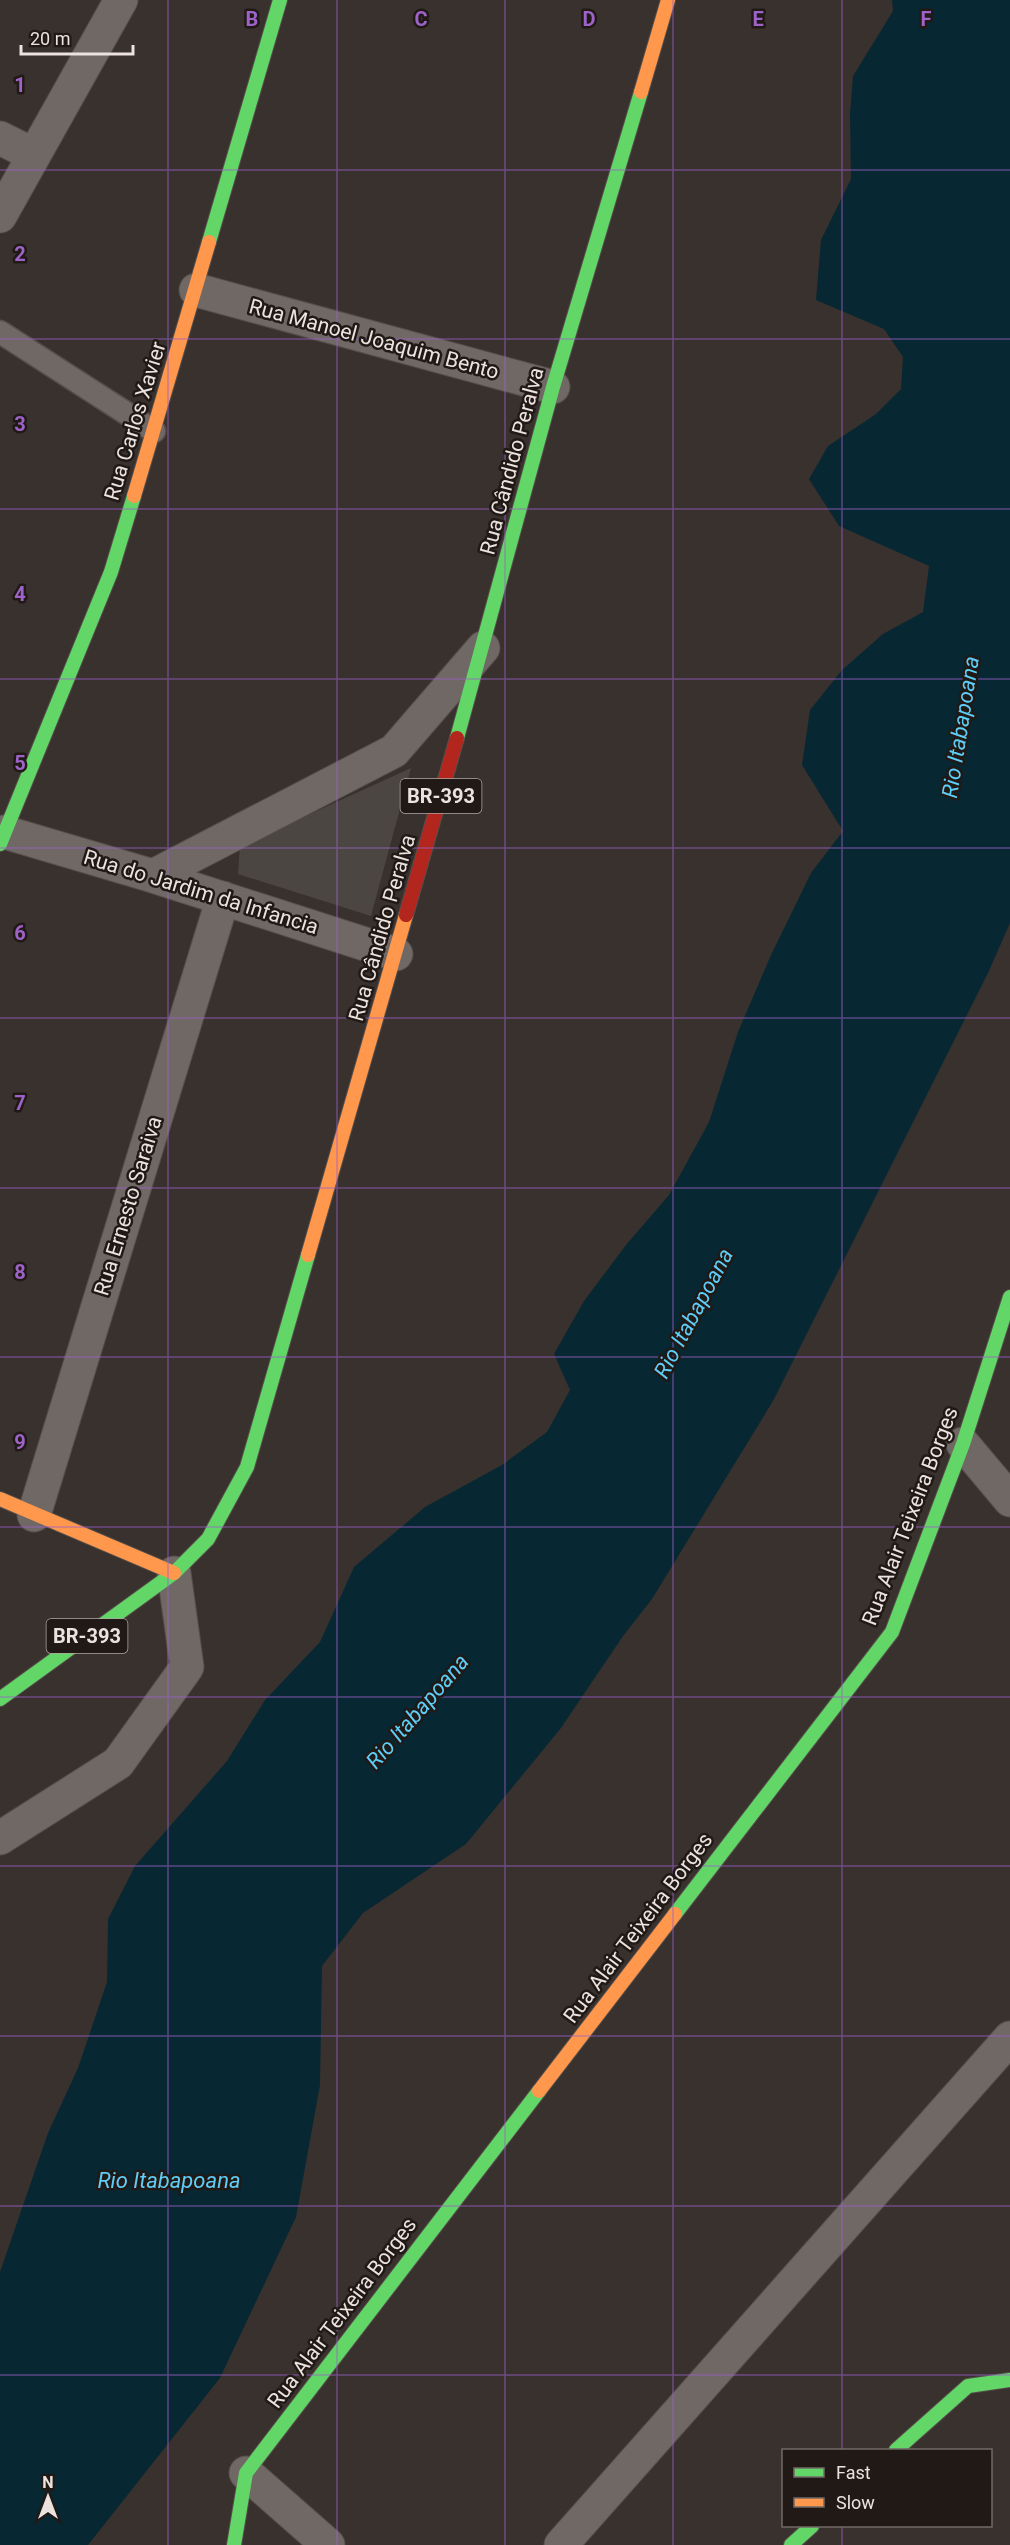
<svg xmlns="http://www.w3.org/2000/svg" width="1010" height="2545" viewBox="0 0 1010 2545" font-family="Roboto,sans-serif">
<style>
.water{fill:#072833}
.building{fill:#4c4643}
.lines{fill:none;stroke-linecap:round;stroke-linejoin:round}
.lane-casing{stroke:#554e4b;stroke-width:25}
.street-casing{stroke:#554e4b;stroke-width:35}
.fast-casing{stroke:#554e4b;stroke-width:16}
.slow-casing{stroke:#554e4b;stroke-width:16}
.jam-casing{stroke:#554e4b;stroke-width:16}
.lane{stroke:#6f6865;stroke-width:22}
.street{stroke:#6f6865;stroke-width:33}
.fast{stroke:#63d668;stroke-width:14}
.slow{stroke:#ff974d;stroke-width:14}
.jam{stroke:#b3261e;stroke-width:14}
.grid{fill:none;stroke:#9d63c8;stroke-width:1.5;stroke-opacity:0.55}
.labels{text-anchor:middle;stroke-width:5;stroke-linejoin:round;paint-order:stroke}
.shield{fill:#201916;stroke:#afa6a2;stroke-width:1.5}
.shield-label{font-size:20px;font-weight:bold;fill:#ece2de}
.street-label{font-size:21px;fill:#ece2de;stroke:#201916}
.water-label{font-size:22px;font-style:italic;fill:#5dcef7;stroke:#201916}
.grid-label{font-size:20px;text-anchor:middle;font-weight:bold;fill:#9d63c8;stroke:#201916;stroke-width:5;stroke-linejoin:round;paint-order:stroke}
</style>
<rect width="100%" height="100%" fill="#39312e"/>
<!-- water -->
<path class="water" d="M892 0H1010V923L988 973 773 1401 652 1599 623 1636 561 1728 466 1844 363 1913 322 1966 320 2085 296 2217 220 2378 88 2545H0V2272L48 2133 78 2068 107 1982 108 1919 135 1866 227 1761 265 1700 320 1642 354 1567 425 1507 502 1465 547 1432 570 1390 554 1354 584 1301 626 1245 669 1195 709 1122 738 1032 771 955 811 873 843 831 802 765 810 710 842 670 883 634 923 612 929 566 839 526 809 479 828 446 876 414 901 389 903 357 884 329 816 300 821 240 851 179 850 113 853 76 893 11Z"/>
<!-- building -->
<path class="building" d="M411 768 371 916 238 874 240 846Z"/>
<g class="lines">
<!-- lane casing -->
<g class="lane-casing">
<path id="lane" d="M0 332 154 431"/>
</g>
<!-- street casing -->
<g class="street-casing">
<path id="street" d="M0 138 34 155
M0 216 121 0
M196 290 553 387
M4 832 153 876 396 954
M153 876 394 751 483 648
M963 1444 1010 1500
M34 1515 223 898
M0 1838 118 1763 187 1667 174 1573
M246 2473 328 2545
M561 2545 1010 2038"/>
</g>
<!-- fast casing -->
<g class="fast-casing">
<path id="fast" d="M209 242 280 0
M457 738 553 387 641 92
M0 844 111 572 134 496
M0 1699 174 1573 208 1539 247 1467 308 1255
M675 1914 892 1632 963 1444 1010 1297
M896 2450 968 2386 1010 2380
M234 2545 246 2473 539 2091
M791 2545 812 2526"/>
</g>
<!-- slow casing -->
<g class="slow-casing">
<path id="slow" d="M641 92 668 0
M134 496 209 242
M308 1255 406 915
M0 1499 174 1573
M539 2091 675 1914"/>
</g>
<!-- jam casing -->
<g class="jam-casing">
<path id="jam" d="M406 915 457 738"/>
</g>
<!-- lane -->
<use href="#lane" class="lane"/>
<!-- street -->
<use href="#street" class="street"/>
<!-- fast -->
<use href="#fast" class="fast"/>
<!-- slow -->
<use href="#slow" class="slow"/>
<!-- jam -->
<use href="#jam" class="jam"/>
</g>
<!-- grid -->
<path class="grid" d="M168 0V2545M337 0V2545M505 0V2545M673 0V2545M842 0V2450M0 170H1010M0 339H1010M0 509H1010M0 679H1010M0 848H1010M0 1018H1010M0 1188H1010M0 1357H1010M0 1527H1010M0 1697H1010M0 1866H1010M0 2036H1010M0 2206H1010M0 2375H1010M842 2526V2545"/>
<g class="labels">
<!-- shield labels -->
<g class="shield">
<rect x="400.5" y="779" width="81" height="34" rx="4.5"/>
<rect x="46.5" y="1619" width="81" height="34" rx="4.5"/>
</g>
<g class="shield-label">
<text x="441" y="803">BR-393</text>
<text x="87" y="1643">BR-393</text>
</g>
<!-- street labels -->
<g class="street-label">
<text transform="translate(374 339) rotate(15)" y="7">Rua Manoel Joaquim Bento</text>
<text transform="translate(135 421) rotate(-73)" y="7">Rua Carlos Xavier</text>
<text transform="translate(512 461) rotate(-75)" y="7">Rua Cândido Peralva</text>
<text transform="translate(201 892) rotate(17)" y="7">Rua do Jardim da Infancia</text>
<text transform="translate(382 928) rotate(-74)" y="7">Rua Cândido Peralva</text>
<text transform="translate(128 1206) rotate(-73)" y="7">Rua Ernesto Saraiva</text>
<text transform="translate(910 1516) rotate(-69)" y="7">Rua Alair Teixeira Borges</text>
<text transform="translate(638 1928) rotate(-53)" y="7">Rua Alair Teixeira Borges</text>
<text transform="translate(342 2313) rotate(-53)" y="7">Rua Alair Teixeira Borges</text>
</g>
<!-- water labels -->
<g class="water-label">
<text transform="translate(960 727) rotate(-81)" y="8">Rio Itabapoana</text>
<text transform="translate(693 1313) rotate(-62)" y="8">Rio Itabapoana</text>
<text transform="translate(417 1711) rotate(-49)" y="8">Rio Itabapoana</text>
<text x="169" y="2188">Rio Itabapoana</text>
</g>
</g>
<g class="grid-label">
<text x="252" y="26">B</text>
<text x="421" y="26">C</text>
<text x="589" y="26">D</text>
<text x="758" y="26">E</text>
<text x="926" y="26">F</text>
<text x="20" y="92">1</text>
<text x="20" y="261">2</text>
<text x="20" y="431">3</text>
<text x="20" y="601">4</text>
<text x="20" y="770">5</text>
<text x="20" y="940">6</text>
<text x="20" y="1110">7</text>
<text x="20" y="1279">8</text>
<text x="20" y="1449">9</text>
</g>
<!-- legend -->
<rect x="782" y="2449" width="210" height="78" fill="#201916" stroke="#726966" stroke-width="1.5"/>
<rect x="794" y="2468" width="30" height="9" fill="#63d668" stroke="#726966" stroke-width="1.5"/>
<text x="836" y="2479" font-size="18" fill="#ece2de">Fast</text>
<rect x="794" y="2498" width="30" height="9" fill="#ff974d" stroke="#726966" stroke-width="1.5"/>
<text x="836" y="2509" font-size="18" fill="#ece2de">Slow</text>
<!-- north arrow -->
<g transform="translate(48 2497)" stroke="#201916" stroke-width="4.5" paint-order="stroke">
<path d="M0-4.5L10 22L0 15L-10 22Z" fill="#ece2de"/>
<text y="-9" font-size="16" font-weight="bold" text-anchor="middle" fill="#ece2de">N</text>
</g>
<!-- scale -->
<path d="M21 45v9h112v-9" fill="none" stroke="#ece2de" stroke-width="3"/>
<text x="30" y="45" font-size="18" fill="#ece2de" stroke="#201916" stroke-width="4.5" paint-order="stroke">20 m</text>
</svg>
